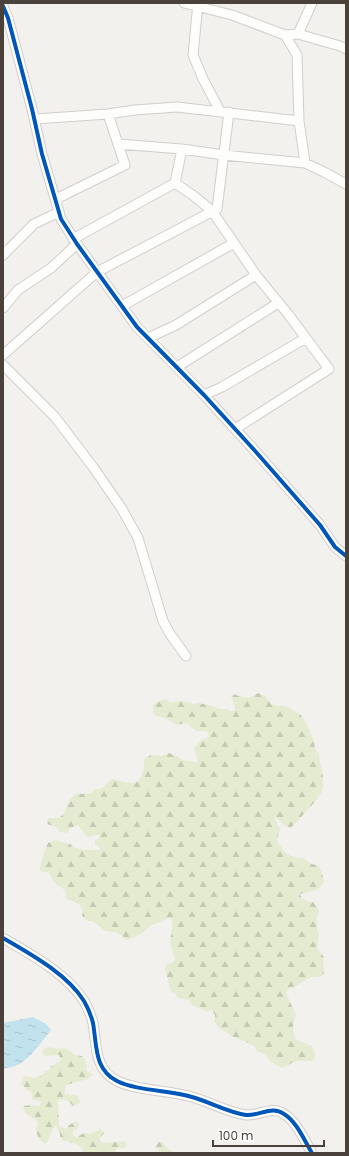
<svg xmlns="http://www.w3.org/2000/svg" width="349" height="1156" viewBox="0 0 349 1156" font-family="Poppins,sans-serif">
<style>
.forest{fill:url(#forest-firs)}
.water{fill:url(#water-ripples)}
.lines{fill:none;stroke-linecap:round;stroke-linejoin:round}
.minor-casing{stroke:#d1cecc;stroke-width:11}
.minor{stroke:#fdfdfc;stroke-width:9}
.cycleway-casing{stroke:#fff;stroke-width:6}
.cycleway{stroke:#0057b8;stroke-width:4}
</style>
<defs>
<pattern id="forest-firs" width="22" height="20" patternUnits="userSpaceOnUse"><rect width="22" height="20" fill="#e4ebd0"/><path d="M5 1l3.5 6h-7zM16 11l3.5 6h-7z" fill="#c5cbb3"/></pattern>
<pattern id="water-ripples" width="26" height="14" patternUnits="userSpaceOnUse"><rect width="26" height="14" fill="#c2e2ed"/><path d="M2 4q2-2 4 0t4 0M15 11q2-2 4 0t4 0" fill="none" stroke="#a8c3cc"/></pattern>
</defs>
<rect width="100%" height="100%" fill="#f3f1ee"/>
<!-- forest -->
<path class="forest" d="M258 693 265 696 271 704 280 706H286L301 715 307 725 314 742 315 749 319 753C319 762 323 770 323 778 323 782 323 787 322 791 319 799 299 819 292 827 284 829 281 819 274 817L280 829 277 840C283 853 290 858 304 858 311 866 312 863 318 866 322 869 323 878 324 882 317 893 311 891 300 894L302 898 307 901 313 902 319 910 317 917V929L319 933 317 948 324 957 323 959 324 973 320 977C308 977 309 978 301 983 297 986 292 987 288 989L286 993 296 1015C292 1025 292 1030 296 1040 307 1043 316 1046 315 1058L312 1061C297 1061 297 1059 284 1068L280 1067 271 1062 266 1055 257 1051 254 1046 244 1041 231 1036 225 1031 219 1028 214 1021 215 1015 211 1009 207 1012 200 1008 192 1005 189 1000 178 998 175 993 171 992 165 969 167 964 172 963 175 959 170 943 172 928V919L168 918 150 926 141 934 128 940 116 932 105 931 93 921H88L82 916 83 911 80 905 70 900H67L65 890C57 884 53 884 50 873L40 871C40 864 45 850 48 843L55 840 73 845 70 846 84 850H100L99 846 95 845V840L100 838 98 835 87 837 78 825 70 828 67 833 60 832 56 827 47 824V820L49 818H59L64 813 70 799 77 793 82 794 91 793 94 790 102 788 112 779 124 782 135 783C144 777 144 769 144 759L151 755 162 756 169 753 177 756 182 760 198 762 194 748 201 740 209 737 207 731H197L186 723 176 725 168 719 156 716 153 713V705L164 699 171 702 183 701 194 704 199 703 212 706 221 709H227L231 712 235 710V707L231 696 234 694C243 698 250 700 258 693Z
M48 1047 59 1049 65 1048 75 1055 82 1056 86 1061 87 1071 93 1074C88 1082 73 1081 65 1086V1093C69 1096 73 1094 78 1096L80 1103 73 1106C68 1100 65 1099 58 1100L59 1126 66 1129 69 1125 76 1121 79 1125 78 1128 73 1131V1136L77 1137 84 1133 89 1134 101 1129 104 1133 100 1138V1141L105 1143 124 1141 127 1144 124 1149 118 1147 114 1152 116 1153H83L82 1148 74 1143 63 1141 60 1137V1133L56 1126 53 1128 47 1143 45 1144C39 1140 36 1135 36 1127L38 1126 37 1120 26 1114 23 1109 24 1106 31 1105 39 1106 42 1102 37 1100H33L31 1092 28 1091 22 1084 24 1076C35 1078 38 1080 46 1071H48L51 1066 61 1061 59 1055 44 1056 42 1050Z
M159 1142H162C167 1147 169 1151 176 1153H161L155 1147Z"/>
<!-- water -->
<path class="water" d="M33 1017 46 1024 51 1030C43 1040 28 1062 15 1066 11 1067 7 1068 3 1069V1023Z"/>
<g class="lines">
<!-- minor casing -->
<g class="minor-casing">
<path id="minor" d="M184 3 232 15 285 35 298 34 340 46 346 49
M198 3 193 55 203 79 220 111
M3 6 8 18 32 109 42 154 61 219 77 244 137 327 204 395 256 452 320 525 335 547 346 556
M298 34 312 3
M285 35 297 55 299 121 305 163
M35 119 108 114 135 110 177 107 299 121
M118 144 182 149 224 155 305 163 324 172 346 184
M175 183 194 196 212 211 256 275 288 314 329 369 235 429
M56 199 125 165 108 114
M73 239 175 183 182 149
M3 255 34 224 59 212
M122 306 234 243
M3 308 18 290 51 268 77 244
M148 338 176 325 256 275
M3 355 97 272 217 209 229 112
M3 365 55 417 93 467 122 509 138 538 163 621 170 634 186 656
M177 367 278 303
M204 395 222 387 306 338
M3 938C30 954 66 973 84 1001 88 1008 91 1015 93 1023 97 1046 94 1069 117 1081 137 1091 170 1090 192 1097 210 1102 227 1112 246 1115 260 1116 272 1105 284 1114 297 1122 304 1140 312 1153"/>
</g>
<!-- minor -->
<use href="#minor" class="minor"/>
<!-- cycleway casing -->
<g class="cycleway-casing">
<path id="cycleway" d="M3 6 8 18 32 109 42 154 61 219 77 244 137 327 204 395 256 452 320 525 335 547 346 556
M3 938C30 954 66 973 84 1001 88 1008 91 1015 93 1023 97 1046 94 1069 117 1081 137 1091 170 1090 192 1097 210 1102 227 1112 246 1115 260 1116 272 1105 284 1114 297 1122 304 1140 312 1153"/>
</g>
<!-- cycleway -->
<use href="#cycleway" class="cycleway"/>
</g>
<!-- border -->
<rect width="349" height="1156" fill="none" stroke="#49413a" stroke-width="8"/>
<!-- scale -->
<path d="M213 1140v6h111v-6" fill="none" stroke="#49413a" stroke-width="2"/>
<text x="219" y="1140" font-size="12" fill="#49413a" stroke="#ffffff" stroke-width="3" paint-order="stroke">100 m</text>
</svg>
